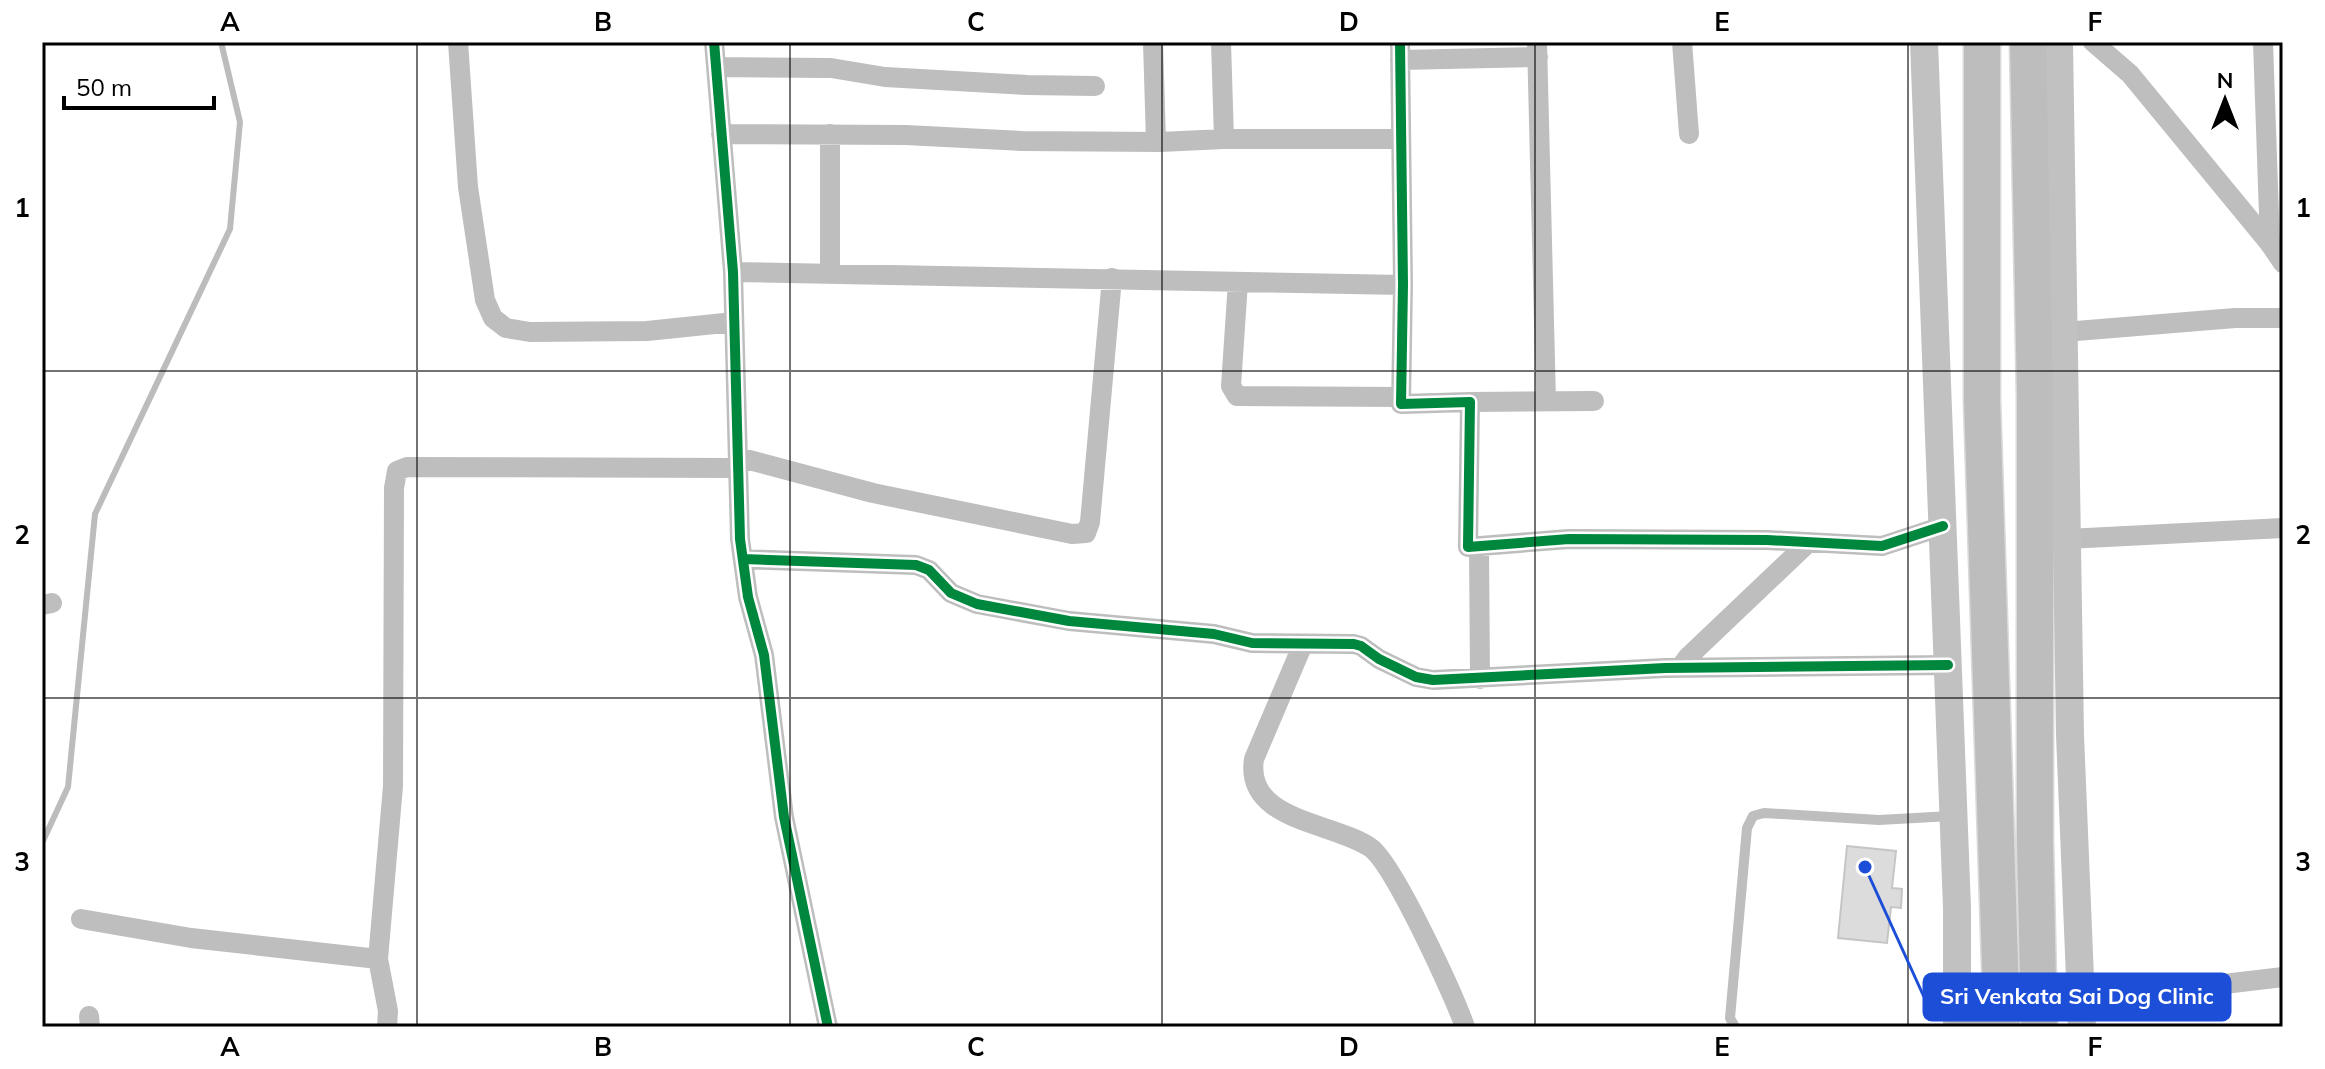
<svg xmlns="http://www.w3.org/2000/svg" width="2325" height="1069" viewBox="0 0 2325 1069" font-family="Mulish,sans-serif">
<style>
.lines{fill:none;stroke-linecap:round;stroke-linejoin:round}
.stream{stroke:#bcbcbc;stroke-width:6}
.building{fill:#dcdcdc;stroke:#c5c5c5;stroke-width:2}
.highway-casing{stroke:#dbdbdb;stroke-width:39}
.lane{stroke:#bebebe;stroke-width:10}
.street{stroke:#bebebe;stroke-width:20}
.secondary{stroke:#c1c1c1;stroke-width:28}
.highway{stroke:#bdbdbd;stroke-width:36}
.cycleway-casing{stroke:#fff;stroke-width:15}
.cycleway{stroke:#00873e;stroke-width:10}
.grid{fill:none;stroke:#000;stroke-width:2;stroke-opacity:0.55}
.leader{fill:none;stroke:#1d4ed8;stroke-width:3}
.callout-dot{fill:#1d4ed8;stroke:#fff;stroke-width:3}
.callout{fill:#1d4ed8;stroke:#1d4ed8;stroke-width:3}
.callout-label{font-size:22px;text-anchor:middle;font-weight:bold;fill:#fff}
.neatline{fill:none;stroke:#000;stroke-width:3}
.grid-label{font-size:26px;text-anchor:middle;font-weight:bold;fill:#000}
</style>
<rect width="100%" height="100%" fill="#fff"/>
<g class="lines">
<!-- stream -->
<path class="stream" d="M42 843 68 787 95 514 230 229 240 122 221 42"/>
</g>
<!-- building -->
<path class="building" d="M1847 846 1896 851 1892 888 1902 889 1901 908 1891 907 1887 943 1838 938Z"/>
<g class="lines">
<!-- highway casing -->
<g class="highway-casing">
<path id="highway" d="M1982 42V401L2002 1027
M2028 42 2035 396V842L2039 1027
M1957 1003 1976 1027"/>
</g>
<!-- lane -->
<path class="lane" d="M1735 1027 1730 1018 1747 828 1753 816 1764 813 1879 820 1951 816"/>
<!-- street -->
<path class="street" d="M458 42 468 187 485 300 493 318 506 328 530 332 647 331 734 322
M714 42 733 272 740 539 748 597 764 655 784 817 828 1027
M1153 42 1156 142
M1221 42 1224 139H1401
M1400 42 1403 285 1401 404 1470 402 1468 547 1569 539 1767 540 1882 546 1943 526
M1537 42 1546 401
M1682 42 1689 134
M2093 42 2130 74 2270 244 2283 263
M2263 42 2270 244
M1400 60 1538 57
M716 67 831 68 885 77 1027 85 1095 86
M721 134 906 135 1022 141 1160 142 1224 139
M830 134V273
M733 272 1403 285
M1238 282 1231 386 1237 396 1401 397
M2064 332 2235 318H2283
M1470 402 1594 401
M738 457 873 493 1072 534 1086 533 1090 522 1112 278
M2067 539 2283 528
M1479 547 1480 679
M743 559 916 565 929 570 951 593 977 604 1069 621 1214 634 1252 643 1354 644 1361 646 1379 659 1416 677 1433 680 1665 668 1948 665
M42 605 52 603
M1303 644 1254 759C1244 822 1335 822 1371 848 1394 865 1454 995 1465 1027
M1680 668 1688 657 1809 542
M81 919 191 938 378 959
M2081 1001 2283 977
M89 1016 90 1027
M387 1027 388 1011 378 959 393 786 394 488 397 471 407 467 738 468"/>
<!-- secondary -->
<path class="secondary" d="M1924 42 1957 908V1022
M2059 42 2070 735 2082 1027"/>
<!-- highway -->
<use href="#highway" class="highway"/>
<!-- cycleway casing -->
<g class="cycleway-casing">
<path id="cycleway" d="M714 42 733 272 740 539 748 597 764 655 784 817 828 1027
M1400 42 1403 285 1401 404 1470 402 1468 547 1569 539 1767 540 1882 546 1943 526
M743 559 916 565 929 570 951 593 977 604 1069 621 1214 634 1252 643 1354 644 1361 646 1379 659 1416 677 1433 680 1665 668 1948 665"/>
</g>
<!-- cycleway -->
<use href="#cycleway" class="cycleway"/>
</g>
<!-- grid -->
<path class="grid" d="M417 42V1027M790 42V1027M1162 42V1027M1535 42V1027M1908 42V1027M42 371H2283M42 698H2283"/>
<!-- callouts -->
<path class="leader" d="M1865 867L1924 997"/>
<circle class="callout-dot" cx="1865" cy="867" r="8"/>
<rect class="callout" x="1924" y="974" width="306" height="46" rx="8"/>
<g class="callout-label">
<text x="2077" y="1004">Sri Venkata Sai Dog Clinic</text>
</g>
<!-- border -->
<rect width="2325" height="1069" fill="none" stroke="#ffffff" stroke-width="88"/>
<!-- north arrow -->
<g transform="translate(2225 100)" stroke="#ffffff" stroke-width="6" paint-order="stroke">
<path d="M0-6L14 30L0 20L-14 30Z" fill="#000000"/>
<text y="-12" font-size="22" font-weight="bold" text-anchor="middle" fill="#000000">N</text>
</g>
<!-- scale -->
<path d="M64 96v12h150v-12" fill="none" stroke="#000000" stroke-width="4"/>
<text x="76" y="96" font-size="24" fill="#000000" stroke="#ffffff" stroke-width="6" paint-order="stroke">50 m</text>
<rect x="44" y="44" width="2237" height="981" class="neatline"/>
<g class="grid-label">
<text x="230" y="31">A</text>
<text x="603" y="31">B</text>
<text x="976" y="31">C</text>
<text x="1349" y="31">D</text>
<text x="1722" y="31">E</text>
<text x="2095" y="31">F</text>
<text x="22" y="217">1</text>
<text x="2303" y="217">1</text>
<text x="22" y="544">2</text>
<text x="2303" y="544">2</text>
<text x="22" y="871">3</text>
<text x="2303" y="871">3</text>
<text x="230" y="1056">A</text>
<text x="603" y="1056">B</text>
<text x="976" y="1056">C</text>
<text x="1349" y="1056">D</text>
<text x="1722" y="1056">E</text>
<text x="2095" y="1056">F</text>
</g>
</svg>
